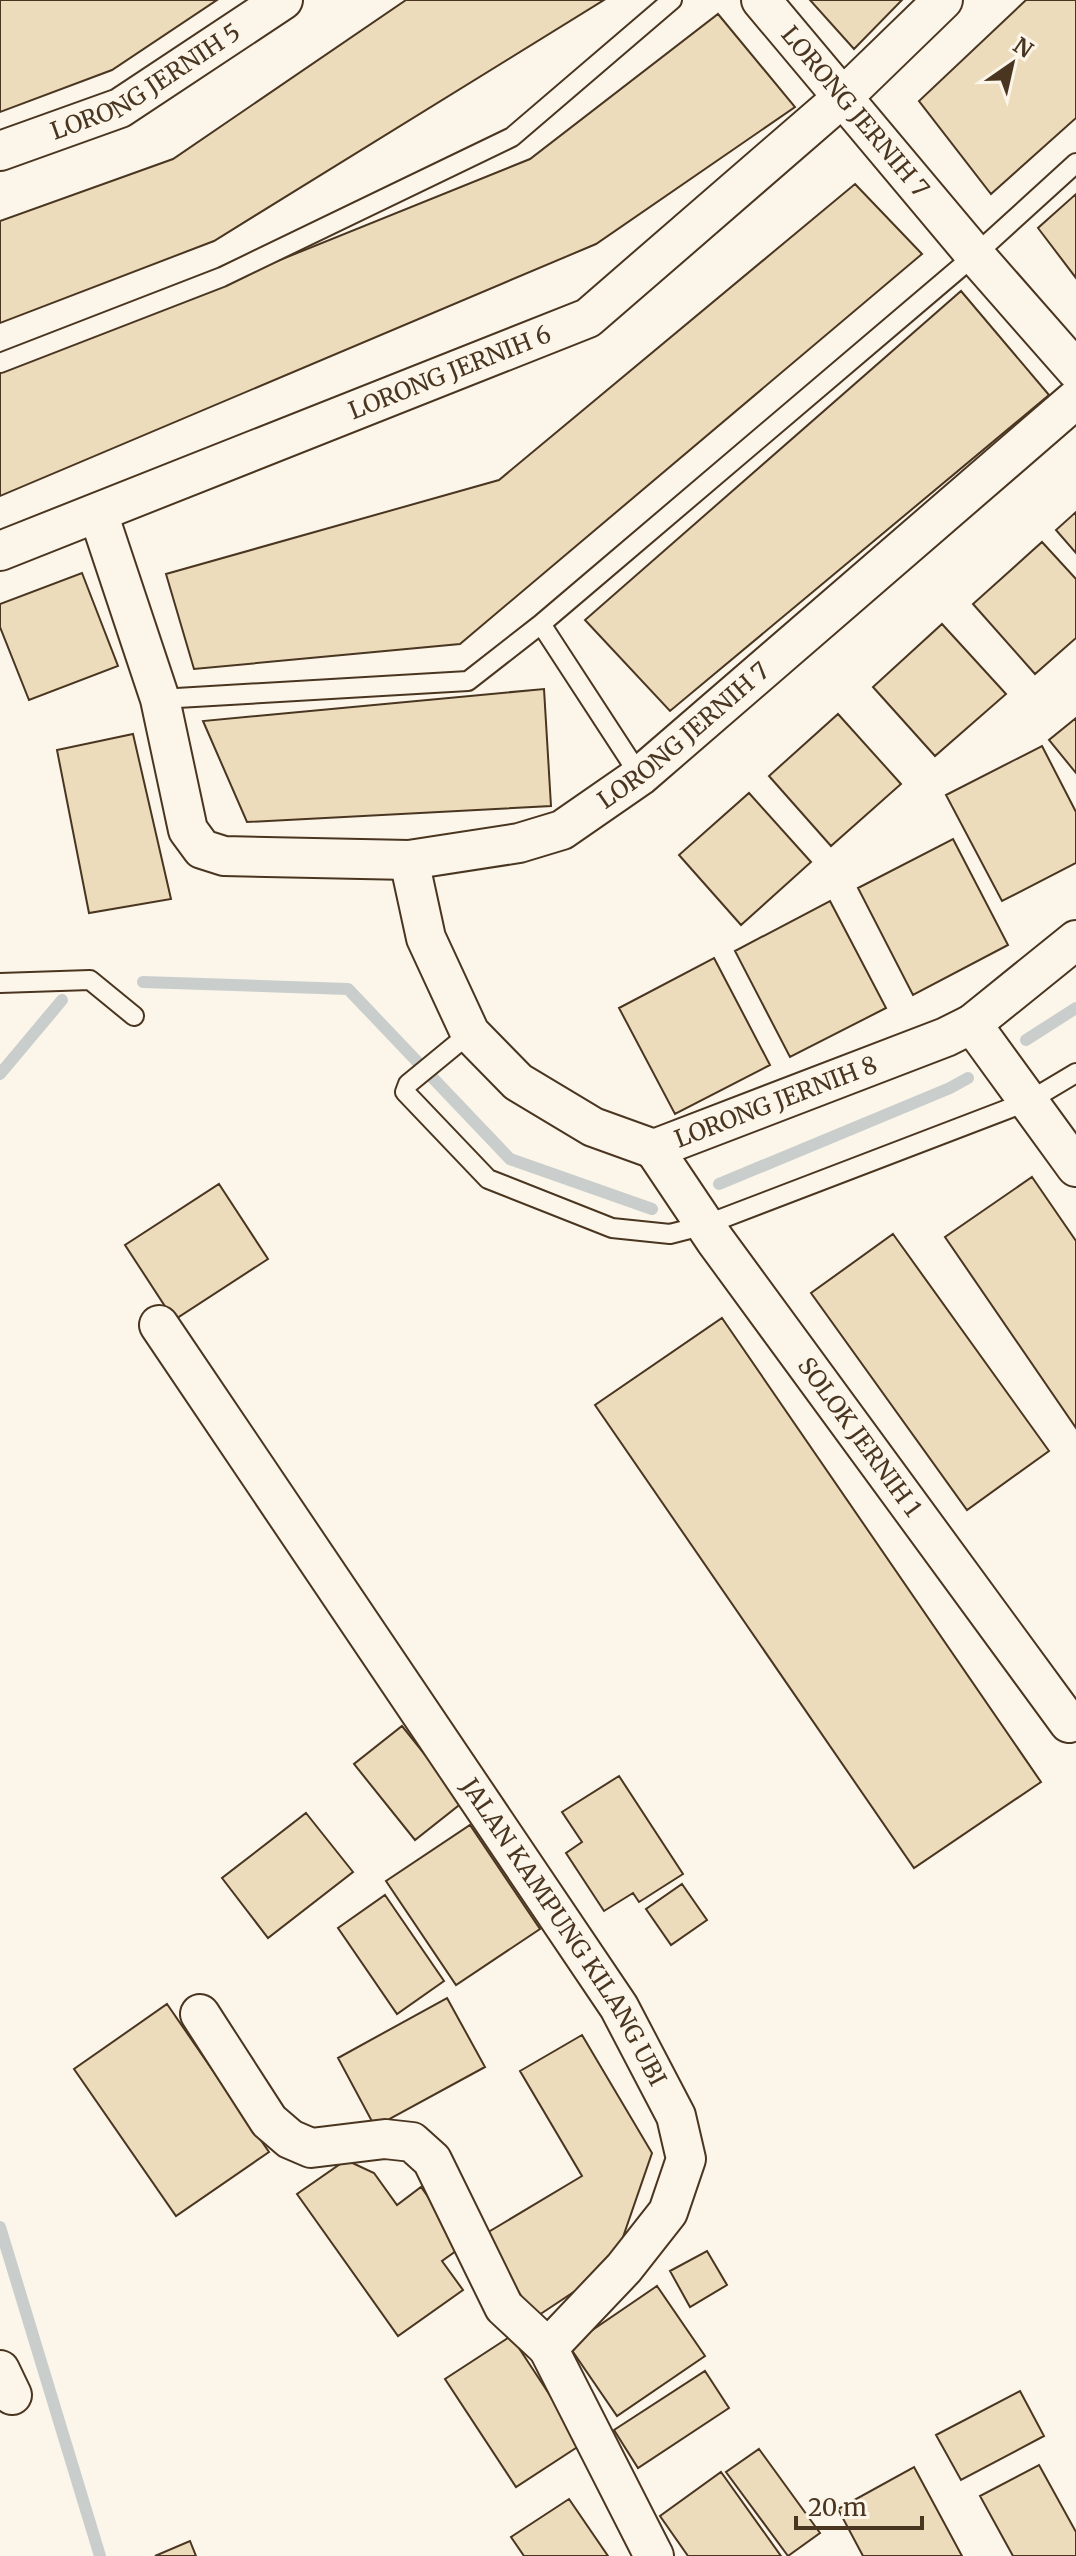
<svg xmlns="http://www.w3.org/2000/svg" width="1076" height="2556" viewBox="0 0 1076 2556" font-family="Merriweather,serif">
<style>
.lines{fill:none;stroke-linecap:round;stroke-linejoin:round}
.stream{stroke:#c9cecd;stroke-width:12}
.building{fill:#ecdcbc;stroke:#4a3520;stroke-width:2}
.lane-casing{stroke:#4a3520;stroke-width:22}
.street-casing{stroke:#4a3520;stroke-width:42}
.lane{stroke:#fbf6e9;stroke-width:18}
.street{stroke:#fbf6e9;stroke-width:38}
.labels{text-anchor:middle;stroke-width:6;stroke-linejoin:round;paint-order:stroke}
.street-label{font-size:24px;fill:#4a3520;stroke:#fbf6e9}
</style>
<rect width="100%" height="100%" fill="#fbf6e9"/>
<g class="lines">
<!-- stream -->
<path class="stream" d="M143 982 348 989 510 1159 652 1209
M1026 1040 1076 1008
M0 1074 62 1000
M719 1184 950 1088 968 1078
M0 2227 100 2556"/>
</g>
<!-- building -->
<path class="building" d="M0 0H217L112 70 0 112Z
M406 0H604L214 241 0 323V221L173 159Z
M810 0H902L854 49Z
M1026 0H1076V118L991 194 919 101Z
M718 14 795 107 596 244 0 496V373L530 159Z
M855 184 922 254 460 644 194 669 166 574 499 480Z
M1076 194V278L1038 228Z
M961 291 1049 395 670 711 585 620Z
M1076 512V553L1056 530Z
M1042 542 1076 579V638L1035 674 973 604Z
M82 573 118 666 29 700 0 627V604Z
M942 624 1006 694 935 756 873 687Z
M544 689 551 806 247 822 203 721Z
M838 714 901 784 831 846 769 776Z
M1076 718V773L1049 740Z
M133 734 171 899 89 913 57 750Z
M1042 746 1076 812V863L1002 901 946 795Z
M749 793 811 862 741 925 679 855Z
M953 839 1008 945 913 995 858 888Z
M830 901 886 1008 790 1057 735 951Z
M714 958 770 1065 675 1114 619 1008Z
M1032 1177 1076 1241V1428L945 1237Z
M219 1184 268 1259 174 1320 125 1245Z
M893 1234 1049 1451 967 1510 811 1293Z
M722 1318 1041 1782 914 1868 595 1405Z
M402 1726 463 1802 415 1840 354 1764Z
M619 1776 683 1874 639 1902 633 1893 604 1911 566 1853 582 1842 562 1812Z
M306 1813 353 1872 268 1938 222 1878Z
M470 1825 540 1929 456 1985 386 1881Z
M682 1884 707 1920 671 1945 646 1909Z
M385 1895 444 1981 397 2014 338 1928Z
M447 1998 485 2067 375 2127 338 2058Z
M167 2004 269 2152 176 2216 74 2069Z
M582 2035 652 2153 613 2266 536 2317 480 2237 582 2176 520 2071Z
M346 2160 374 2173 397 2205 421 2187 463 2246 442 2261 463 2290 398 2336 297 2194Z
M707 2251 727 2285 690 2307 670 2271Z
M657 2286 705 2356 617 2416 569 2346Z
M511 2336 582 2444 516 2487 445 2379Z
M705 2371 729 2408 638 2468 614 2430Z
M1020 2391 1044 2436 961 2480 936 2435Z
M759 2449 820 2533 788 2556 726 2472Z
M1039 2465 1076 2532V2556H1013L980 2496Z
M914 2467 962 2556H863L838 2509Z
M721 2472 781 2556H688L660 2516Z
M569 2499 608 2556H524L511 2537Z
M190 2541 196 2556H155Z"/>
<g class="lines">
<!-- lane casing -->
<g class="lane-casing">
<path id="lane" d="M0 363 222 277 512 137 672 0
M541 624 640 776
M160 699 468 681 541 624 975 255 1076 163
M0 983 90 980 134 1016
M470 1033 408 1084 405 1092 488 1179 612 1228 670 1234 705 1225 1029 1101 1076 1073"/>
</g>
<!-- street casing -->
<g class="street-casing">
<g id="street">
<path id="s1" d="M761 0 975 255 1076 370"/>
<path id="s2" d="M0 151 120 108 283 0"/>
<path id="s3" d="M98 513 160 699 188 830 202 849 224 856 409 860 519 843 562 830 640 776 1076 399"/>
<path id="s4" d="M0 551 588 318 843 97 943 0"/>
<path id="s5" d="M409 860 426 938 470 1033 518 1082 593 1127 654 1149 946 1037 972 1024 1076 940"/>
<path d="M972 1024 1076 1167"/>
<path id="s6" d="M654 1149 715 1240 1069 1723"/>
<path id="s7" d="M159 1325 619 2007 676 2116 686 2159 668 2212 624 2268 548 2348 654 2556"/>
<path d="M200 2014 269 2121 290 2139 311 2148 385 2139 412 2142 432 2160 504 2307 548 2348"/>
<path d="M0 2370 12 2395"/>
</g>
</g>
<!-- lane -->
<use href="#lane" class="lane"/>
<!-- street -->
<use href="#street" class="street"/>
</g>
<g class="labels">
<!-- street labels -->
<g class="street-label">
<text dy="8" stroke="none"><textPath href="#s2" startOffset="162">LORONG JERNIH 5</textPath></text>
<text dy="8" stroke="none"><textPath href="#s1" startOffset="146">LORONG JERNIH 7</textPath></text>
<text dy="8" stroke="none"><textPath href="#s4" startOffset="484">LORONG JERNIH 6</textPath></text>
<text dy="8" stroke="none"><textPath href="#s3" startOffset="872">LORONG JERNIH 7</textPath></text>
<text dy="8" stroke="none"><textPath href="#s5" startOffset="536">LORONG JERNIH 8</textPath></text>
<text dy="8" stroke="none"><textPath href="#s6" startOffset="354">SOLOK JERNIH 1</textPath></text>
<text dy="8" stroke="none"><textPath href="#s7" startOffset="730">JALAN KAMPUNG KILANG UBI</textPath></text>
</g>
</g>
<!-- north arrow -->
<g transform="translate(1012 64) rotate(34)" stroke="#fbf6e9" stroke-width="6" paint-order="stroke">
<path d="M0-6L14 30L0 20L-14 30Z" fill="#4a3520"/>
<text y="-12" font-size="22" font-weight="bold" text-anchor="middle" fill="#4a3520">N</text>
</g>
<!-- scale -->
<path d="M796 2516v12h126v-12" fill="none" stroke="#4a3520" stroke-width="4"/>
<text x="808" y="2516" font-size="24" fill="#4a3520" stroke="#fbf6e9" stroke-width="6" paint-order="stroke">20 m</text>
</svg>
